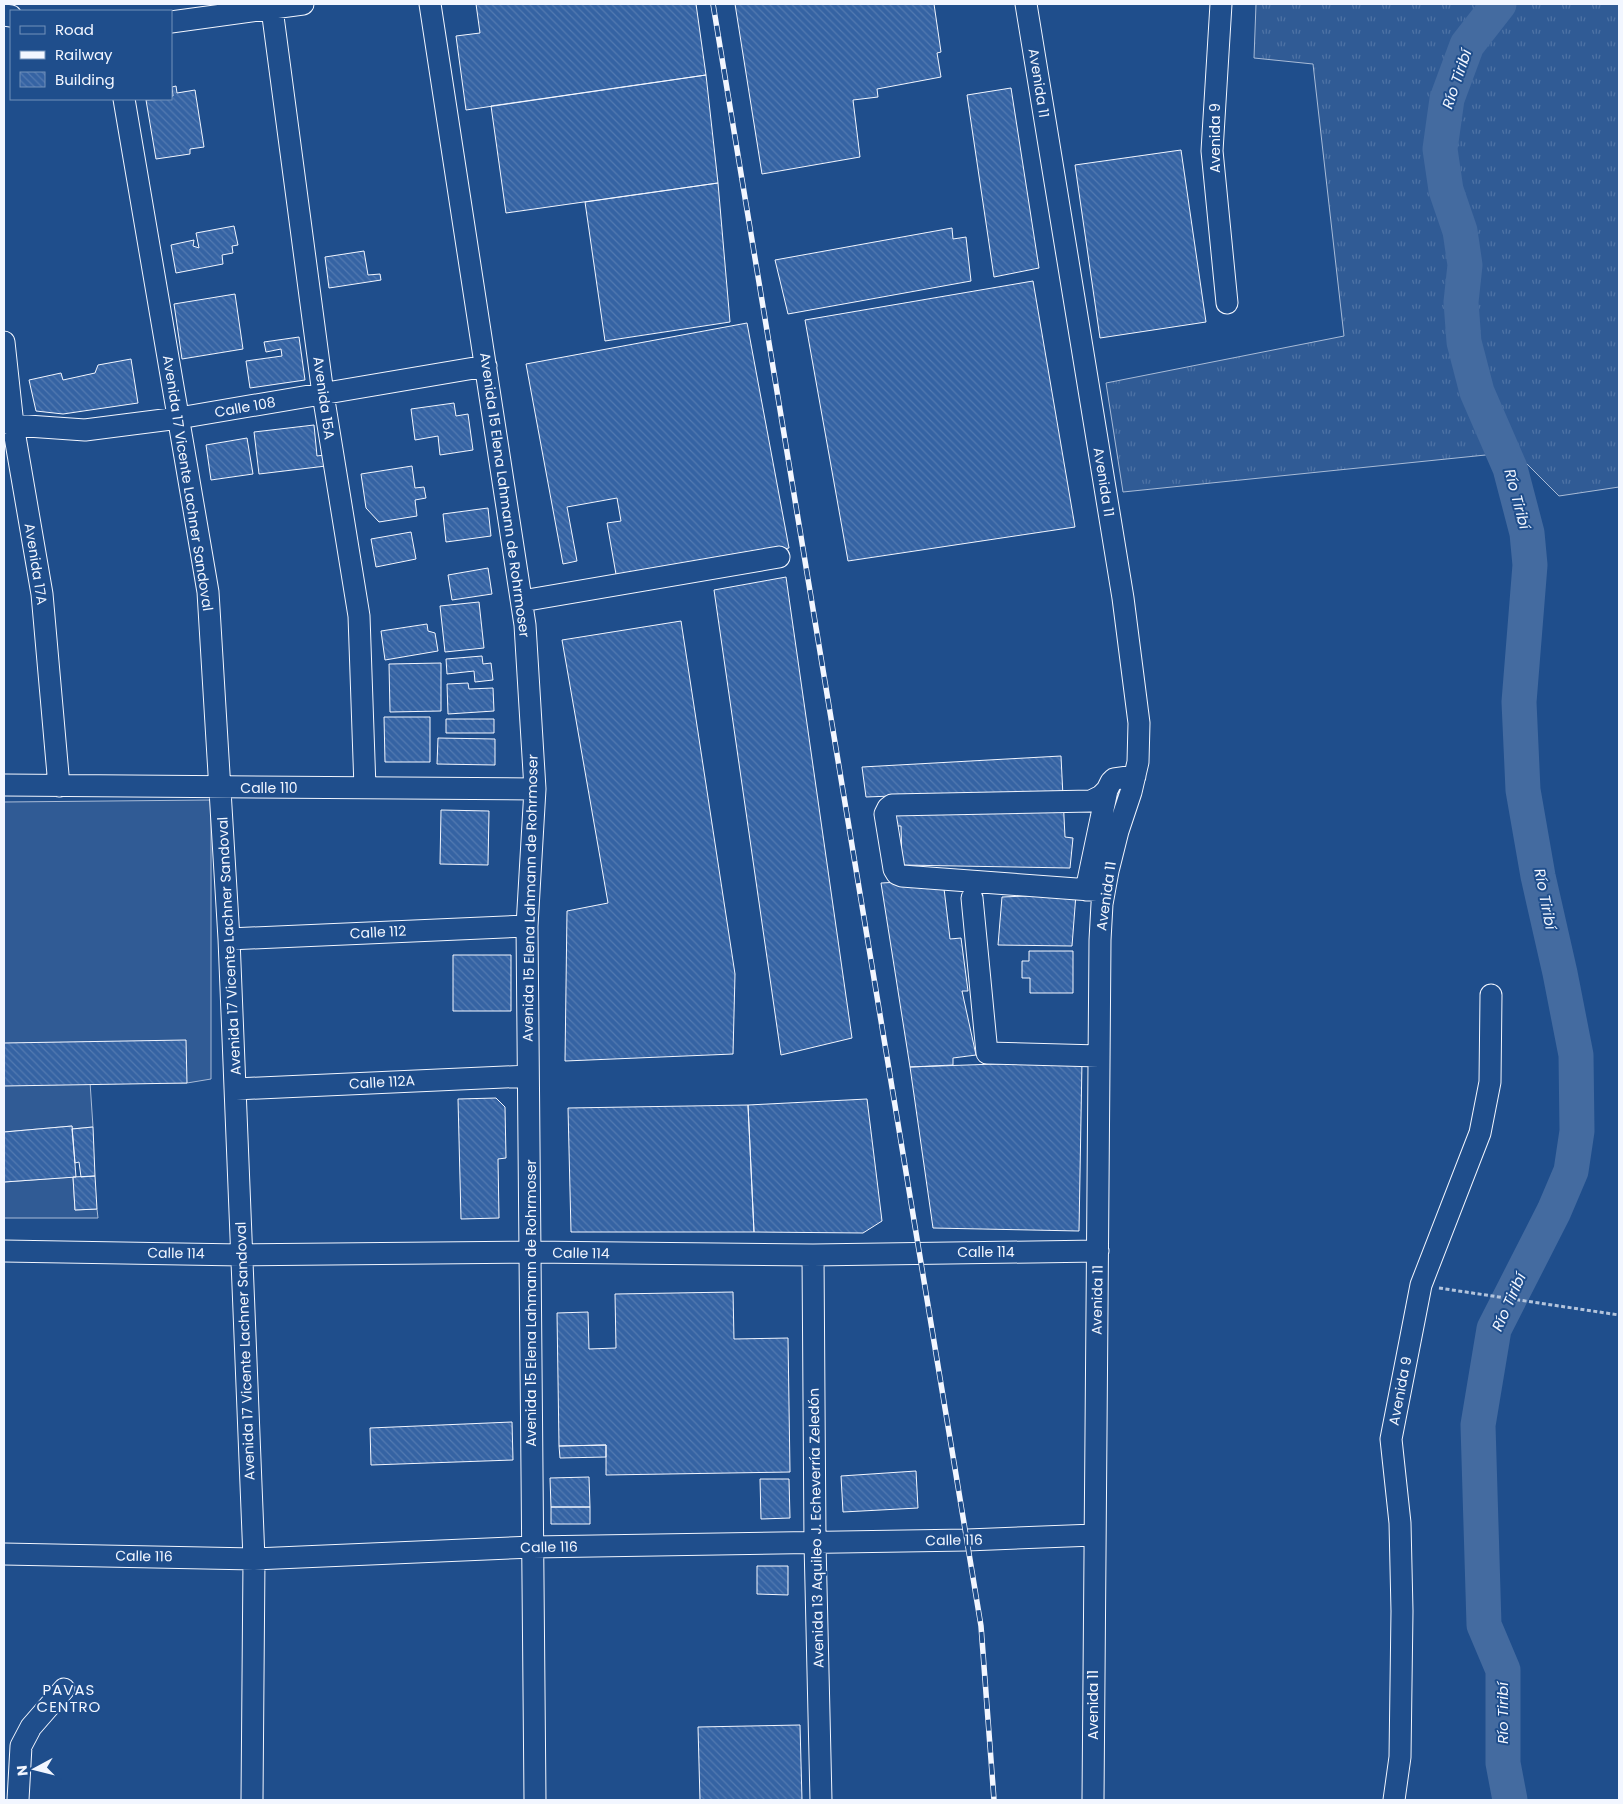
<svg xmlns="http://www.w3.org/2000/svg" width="1623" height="1804" viewBox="0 0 1623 1804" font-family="Poppins,sans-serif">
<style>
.grass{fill:url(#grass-tufts);stroke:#a8bbd7}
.built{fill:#305b95;stroke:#a8bbd7}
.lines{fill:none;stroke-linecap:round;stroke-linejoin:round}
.river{stroke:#446ba0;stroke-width:35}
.building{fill:url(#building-back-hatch);stroke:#f2f6ff}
.minor-casing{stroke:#f2f6ff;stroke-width:23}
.path{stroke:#b3c4dc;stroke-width:3;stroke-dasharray:4 2.5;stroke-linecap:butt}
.minor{stroke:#1f4e8c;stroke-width:21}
.rail-casing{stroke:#f2f6ff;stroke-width:5.5}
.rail{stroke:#1f4e8c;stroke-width:4;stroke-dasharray:11;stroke-linecap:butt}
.labels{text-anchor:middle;stroke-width:4;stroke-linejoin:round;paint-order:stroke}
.street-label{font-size:14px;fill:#f2f6ff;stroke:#1f4e8c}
.water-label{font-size:15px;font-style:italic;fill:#f2f6ff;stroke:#1f4e8c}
.neighbourhood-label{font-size:15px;letter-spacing:1px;fill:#f2f6ff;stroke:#1f4e8c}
</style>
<defs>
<pattern id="grass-tufts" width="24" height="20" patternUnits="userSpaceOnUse" patternTransform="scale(1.25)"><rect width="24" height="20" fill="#305b95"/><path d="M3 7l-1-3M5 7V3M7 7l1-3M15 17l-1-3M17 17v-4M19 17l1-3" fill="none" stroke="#4e73a5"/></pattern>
<pattern id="building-back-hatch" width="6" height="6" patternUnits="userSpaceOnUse" patternTransform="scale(1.25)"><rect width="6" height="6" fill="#3563a3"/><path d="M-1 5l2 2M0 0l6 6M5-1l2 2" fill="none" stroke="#537ab1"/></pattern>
</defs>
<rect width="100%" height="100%" fill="#1f4e8c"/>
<!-- grass -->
<path class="grass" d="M1256 4H1619V487L1559 496 1515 452 1123 492 1106 383 1344 336 1313 64 1254 58Z"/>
<!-- built -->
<path class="built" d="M211 800V1079L187 1083 90 1082 93 1127 72 1129V1126L4 1132V802Z
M73 1177 75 1210 97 1209 98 1218H4V1182Z"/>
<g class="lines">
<!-- river -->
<path class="river" d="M1499 4 1467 45 1447 99 1440 149 1446 190 1460 231 1465 265 1461 302 1464 342 1477 392 1510 468 1527 533 1530 565 1519 702 1523 790 1538 876 1560 973 1576 1055 1577 1131 1571 1171 1554 1211 1494 1329 1478 1425 1484 1625 1503 1670V1763L1510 1800"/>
</g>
<!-- building -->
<path class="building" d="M476 4H696L706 75 466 110 456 36 480 33Z
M735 4H934L941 52 937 53 941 77 877 89 878 97 853 100 860 157 762 174Z
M706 75 718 183 506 213 491 106Z
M176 86 177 93 195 90 204 147 190 149V154L156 159 146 100 171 99V96H173L172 87Z
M1011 88 1039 268 994 277 967 95Z
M1181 150 1206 322 1100 338 1075 165Z
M718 183 730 322 605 341 585 202Z
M234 226 238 245 232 246 233 253 222 255 223 264 176 273 171 245 194 240 193 246 199 248 196 233Z
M952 228 953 239 966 237 971 281 788 314 775 260Z
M364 251 368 275 380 274 381 280 329 288 325 257Z
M1033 281 1075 527 848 561 805 320Z
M235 294 243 349 182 359 174 304Z
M747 323 789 548 617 580 607 523 621 521 617 498 567 507 577 561 563 564 526 364Z
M299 337 305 380 250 388 246 361 282 356 281 349 266 352 264 342Z
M131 359 138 403 63 414 36 411 29 380 61 373 63 380 95 373 98 365Z
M454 403 456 416 468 414 473 450 440 455 438 436 415 440 411 409Z
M314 425 317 456 324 455 326 466 259 474 254 432Z
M247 438 253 474 211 480 206 445Z
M412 466 415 488 424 487 426 498 415 500 417 516 379 522 366 508 361 474Z
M488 508 491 536 446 542 443 514Z
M411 532 416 559 376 567 371 539Z
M488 568 492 594 452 600 448 575Z
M786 577 852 1038 781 1055 714 590Z
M479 602 484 648 445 652 440 606Z
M681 621 735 974 733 1054 565 1061 567 911 608 903 562 640Z
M427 624 428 631 435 633 438 651 385 660 381 631Z
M482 656 483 664 491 663 493 680 475 682 474 671 447 674 446 659Z
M441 663V711L390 712 389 664Z
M468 683 469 689 493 688 494 711 448 714 447 684Z
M384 717H430V762H385Z
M446 719H494V733H446Z
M438 738 495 739V765L437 764Z
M1061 756 1065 837 1073 838 1070 868 902 865 901 826H895L892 796 866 797 862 767Z
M441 810 489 811 488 865 440 864Z
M943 880 950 939 961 938 968 991H962L976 1055 953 1058V1065L910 1067 881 883Z
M1076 894 1072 946 998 945 1002 897Z
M1029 951H1073V993H1030V978H1022V961H1029Z
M453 955H511V1011H453Z
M186 1040 187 1083 4 1086V1043Z
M1082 1061 1079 1231 933 1228 910 1067Z
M496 1098 505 1107 506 1158 498 1159 499 1218 461 1219 458 1099Z
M867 1099 882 1221 863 1233 754 1232 748 1105Z
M748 1105 754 1232H571L568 1108Z
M72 1126 76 1177 4 1182V1132Z
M93 1127 95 1176 81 1177 79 1162 75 1163 72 1129Z
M95 1176 97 1209 75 1210 73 1177Z
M733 1292 734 1339 788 1338 790 1472 606 1475V1445L559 1446 557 1313 588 1312 589 1349 616 1348 615 1294Z
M512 1422 513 1460 371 1465 370 1428Z
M606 1445V1457L560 1458 559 1446Z
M916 1471 918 1508 843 1512 841 1476Z
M589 1477 590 1507H551L550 1478Z
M760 1479H789L790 1518 761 1519Z
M551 1507H590V1524H551Z
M757 1566H788V1595L757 1594Z
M800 1725 802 1800H700L698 1727Z"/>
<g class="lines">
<!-- minor casing -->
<g class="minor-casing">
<path id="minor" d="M430 4 525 625 535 789 527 926 535 1800
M1026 4 1123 598 1139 723 1138 762 1131 792 1118 831 1108 871 1102 904 1100 940C1098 1227 1094 1514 1093 1800
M1221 4 1212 151 1227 303
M272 9 323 394 359 616 365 788
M4 15 11 16
M171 22 303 4
M124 99 208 592 229 939 254 1559 252 1800
M4 342 13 425 42 594 59 786
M4 422 13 425 85 430 179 418 486 366
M522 601 779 557
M4 785 535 789
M1086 890 1107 790
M1104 891 902 876 897 874 894 869 885 814 888 808 892 805 1091 801 1101 796 1107 790 1111 782 1114 779 1135 776
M972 898 987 1053 1099 1056
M229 939 527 926
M236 1089 528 1076
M4 1251 241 1255 531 1252 813 1255 1098 1251
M813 1255 815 1543 821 1800
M4 1554 254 1559 533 1547 967 1540 1094 1535
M18 1800 21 1746 31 1727 64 1689
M1394 1800 1400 1757 1402 1611 1400 1523 1391 1439 1421 1285 1480 1133 1490 1082 1491 995"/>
</g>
<!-- path -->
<path class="path" d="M1439 1288 1619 1315"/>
<!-- minor -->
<use href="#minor" class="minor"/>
<!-- rail casing -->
<g class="rail-casing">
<path id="rail" d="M713 4 981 1626 994 1800"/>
</g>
<!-- rail -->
<use href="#rail" class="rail"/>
</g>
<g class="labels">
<!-- street labels -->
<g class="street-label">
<text transform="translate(1039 83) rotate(81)" y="5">Avenida 11</text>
<text transform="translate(1215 138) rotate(-90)" y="5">Avenida 9</text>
<text transform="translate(324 398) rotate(82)" y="5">Avenida 15A</text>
<text transform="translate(245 407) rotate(-10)" y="5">Calle 108</text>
<text transform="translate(1104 482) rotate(81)" y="5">Avenida 11</text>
<text transform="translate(188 483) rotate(81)" y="5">Avenida 17 Vicente Lachner Sandoval</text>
<text transform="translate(505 495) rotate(82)" y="5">Avenida 15 Elena Lahmann de Rohrmoser</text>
<text transform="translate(36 564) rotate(81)" y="5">Avenida 17A</text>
<text x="269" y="793">Calle 110</text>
<text transform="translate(1106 896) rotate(-82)" y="5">Avenida 11</text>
<text transform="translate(530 898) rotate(-89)" y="5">Avenida 15 Elena Lahmann de Rohrmoser</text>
<text transform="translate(378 932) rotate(-3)" y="5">Calle 112</text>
<text transform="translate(229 946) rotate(-93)" y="5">Avenida 17 Vicente Lachner Sandoval</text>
<text transform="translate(382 1082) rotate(-3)" y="5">Calle 112A</text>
<text x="986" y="1257">Calle 114</text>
<text transform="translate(176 1253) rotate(1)" y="5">Calle 114</text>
<text transform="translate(581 1253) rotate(1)" y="5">Calle 114</text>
<text transform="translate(1097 1300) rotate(-89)" y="5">Avenida 11</text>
<text transform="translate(531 1303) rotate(-90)" y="5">Avenida 15 Elena Lahmann de Rohrmoser</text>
<text transform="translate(245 1351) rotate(-92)" y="5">Avenida 17 Vicente Lachner Sandoval</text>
<text transform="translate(1400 1391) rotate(-79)" y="5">Avenida 9</text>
<text transform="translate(816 1528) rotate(-91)" y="5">Avenida 13 Aquileo J. Echeverría Zeledón</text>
<text transform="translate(954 1540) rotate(-1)" y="5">Calle 116</text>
<text transform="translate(549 1547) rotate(-1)" y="5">Calle 116</text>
<text transform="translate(144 1556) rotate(1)" y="5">Calle 116</text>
<text transform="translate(1093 1705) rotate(-90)" y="5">Avenida 11</text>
</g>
<!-- water labels -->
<g class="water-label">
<text transform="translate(1457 79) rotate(-71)" y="5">Río Tiribí</text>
<text transform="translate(1517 499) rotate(75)" y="5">Río Tiribí</text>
<text transform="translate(1545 899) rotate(79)" y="5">Río Tiribí</text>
<text transform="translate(1509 1302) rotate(-66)" y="5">Río Tiribí</text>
<text transform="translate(1503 1713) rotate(-90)" y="5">Río Tiribí</text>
</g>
<!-- neighbourhood labels -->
<g class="neighbourhood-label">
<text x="69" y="1695">PAVAS<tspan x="69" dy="17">CENTRO</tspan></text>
</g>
</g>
<!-- border -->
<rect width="1623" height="1804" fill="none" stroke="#f2f6ff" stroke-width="10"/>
<!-- legend -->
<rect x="10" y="10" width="162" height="90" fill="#1f4e8c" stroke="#7391ba"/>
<rect x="20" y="26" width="25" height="8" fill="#1f4e8c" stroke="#7391ba"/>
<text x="55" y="35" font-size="15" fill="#f2f6ff">Road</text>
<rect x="20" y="51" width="25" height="8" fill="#f2f6ff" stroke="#7391ba"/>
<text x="55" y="60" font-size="15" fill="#f2f6ff">Railway</text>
<rect x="20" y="72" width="25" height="15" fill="url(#building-back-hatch)" stroke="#7391ba"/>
<text x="55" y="85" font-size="15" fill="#f2f6ff">Building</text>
<!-- north arrow -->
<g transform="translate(35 1769) rotate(263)" stroke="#1f4e8c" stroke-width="4" paint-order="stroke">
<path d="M0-4L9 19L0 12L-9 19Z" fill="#f2f6ff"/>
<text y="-8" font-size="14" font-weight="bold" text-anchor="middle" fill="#f2f6ff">N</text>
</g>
</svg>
